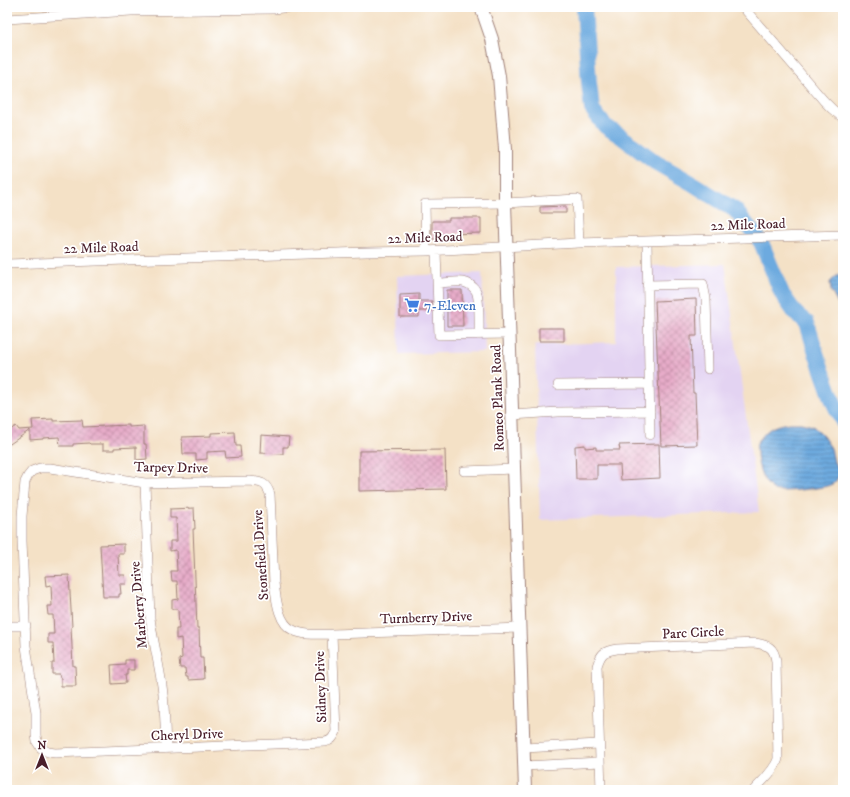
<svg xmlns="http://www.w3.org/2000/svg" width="850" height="797" viewBox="0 0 850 797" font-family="'IM FELL DW Pica',serif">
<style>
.built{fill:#e3d3f2}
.water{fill:url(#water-rules);stroke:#5c6485}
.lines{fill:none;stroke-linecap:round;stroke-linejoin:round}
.river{stroke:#6daadf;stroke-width:16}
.building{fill:url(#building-cross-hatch)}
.minor-casing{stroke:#9f8078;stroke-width:10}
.major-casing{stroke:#9f8078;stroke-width:14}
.minor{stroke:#fff;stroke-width:9}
.major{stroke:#fff;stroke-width:12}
.labels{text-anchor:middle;stroke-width:3.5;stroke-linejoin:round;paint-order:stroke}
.street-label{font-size:14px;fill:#4a1f2b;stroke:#fff}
.shop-label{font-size:14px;fill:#366cbe;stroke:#fff;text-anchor:start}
</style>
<defs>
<pattern id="water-rules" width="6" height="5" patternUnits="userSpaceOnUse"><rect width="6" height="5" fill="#6daadf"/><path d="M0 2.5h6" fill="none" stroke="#5c8ab5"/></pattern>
<pattern id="building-cross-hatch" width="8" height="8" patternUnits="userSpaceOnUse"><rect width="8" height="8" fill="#e7acc9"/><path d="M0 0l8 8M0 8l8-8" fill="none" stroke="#bd8ba3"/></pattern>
</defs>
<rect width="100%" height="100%" fill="#fff"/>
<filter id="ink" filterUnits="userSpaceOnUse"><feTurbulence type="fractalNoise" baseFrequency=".025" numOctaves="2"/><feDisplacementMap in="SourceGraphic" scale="8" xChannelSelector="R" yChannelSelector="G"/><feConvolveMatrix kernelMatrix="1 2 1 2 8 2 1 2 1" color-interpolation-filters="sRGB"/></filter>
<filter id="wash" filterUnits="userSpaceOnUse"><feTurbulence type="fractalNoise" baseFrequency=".012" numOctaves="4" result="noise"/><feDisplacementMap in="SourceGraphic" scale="16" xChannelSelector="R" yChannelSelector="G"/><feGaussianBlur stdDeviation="0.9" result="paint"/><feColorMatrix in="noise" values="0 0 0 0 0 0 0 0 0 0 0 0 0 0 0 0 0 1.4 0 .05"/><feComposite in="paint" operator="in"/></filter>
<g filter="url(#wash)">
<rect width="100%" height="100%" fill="#f4e1c6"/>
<!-- built -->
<path class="built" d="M725 264 759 512 540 520 535 345 616 342V267Z
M482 273 485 352 399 354 397 276Z"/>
<!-- water -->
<path class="water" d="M839 274H843V314L831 291 830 282Z
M789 423H801L813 426 823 436 831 448 834 462 840 473C838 478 836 482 831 485 823 488 781 493 774 490 762 483 757 464 757 452 757 449 756 445 757 443 758 441 759 440 761 438 769 427 776 425 789 423Z"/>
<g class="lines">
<!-- river -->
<path class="river" d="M584 7 589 83 592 109 605 126 622 137 655 162 690 182 735 210 761 242 782 294 796 314 807 323 817 356 833 401 843 422"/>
</g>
<g id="blocks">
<!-- building -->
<path class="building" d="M566 206V213H540V207Z
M449 218H481V233L449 234V239H432V221H449Z
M447 290H462L463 326H447V310H444V301H447Z
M419 294V301H432V311H419V317H400V295Z
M696 299 697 336H691L693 393H695L697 445 661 446 655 301Z
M539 328H564V341H539Z
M53 419V421L82 420 83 427 129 425V427L144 426V444H146L147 459 136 460V447L114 448V450H103V444H90L89 443 73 444V446H60L59 437 43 438V439L30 440V430L7 446V432L16 426 19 430 33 429 32 420Z
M235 432 236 446H240L241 457 226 458 225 451 207 452V459L196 460V454H183L182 437 211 436V433Z
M261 435 289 437 288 447H283V454L260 453Z
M659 444 660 478 621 480 620 465H597V479H576L575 446 585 445V448L596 447V450H620L619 445Z
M445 450 446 489 359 491V451Z
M194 508 195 529H193L197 628H199L200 658H203L204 679 188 680V677H186L185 668H180L179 659 182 658 181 638 176 639V629H179L178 609H172V600L178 599 177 581H172L171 571H177L176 550 170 551V541H177L176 518H170V509Z
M124 544V554H118L119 575H125L126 584H120L121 594H119V597H103L100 545Z
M69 575 72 627H71L73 666H75L76 686H61V678H60L59 674H52V663H54L53 643H48V634H54L53 615H48L47 606H52L51 585 46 586 45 576Z
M125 660H134V670H127V675H125L126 683 112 684 111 665 125 664Z"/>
</g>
</g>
<g filter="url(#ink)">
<use href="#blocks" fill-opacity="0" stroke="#9f8078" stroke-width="1"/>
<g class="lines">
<!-- minor casing -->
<g class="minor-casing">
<path id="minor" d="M743 7 824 101 832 109 843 118
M7 19 131 11 274 9 290 7
M647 241 650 435
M426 251 425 204 505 203 577 199 579 243
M436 251 439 335 510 334
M7 264 366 252 426 251 579 243 843 235
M438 283C446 283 455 281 463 282 468 283 473 286 476 291 480 299 479 324 479 335
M647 285 703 284 706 299 708 369
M558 385 649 384
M512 415 558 412 650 411
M464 471 514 469
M145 483 150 618C153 641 159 663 162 686 165 707 165 728 166 749
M7 626H26
M332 634 336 732C333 738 331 741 325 742L55 753 48 752 41 748 37 742 36 735V713L26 646 22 541V516L25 482 28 476 32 471 40 468H50L145 483 250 481C262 482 266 483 270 494L274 583C276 597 278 624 293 630 304 636 320 634 332 634L520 628
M524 748 599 744
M524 766 600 762
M601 790 597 666C601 653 604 651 617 649L755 643C768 645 774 647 776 661L778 759C774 771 763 780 754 790"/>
</g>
<!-- major casing -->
<g class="major-casing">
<path id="major" d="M481 7 492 39 499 76 505 149V203L525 790"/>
</g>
<!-- minor -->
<use href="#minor" class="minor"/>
<!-- major -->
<use href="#major" class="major"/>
</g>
</g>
<!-- icons -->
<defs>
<g id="supermarket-bare" transform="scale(1.2)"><path d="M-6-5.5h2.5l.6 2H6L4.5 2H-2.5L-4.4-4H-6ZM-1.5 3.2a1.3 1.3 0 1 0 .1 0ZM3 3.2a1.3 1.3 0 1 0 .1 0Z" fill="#3f7fe0" stroke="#fff" stroke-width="2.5" paint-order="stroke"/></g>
</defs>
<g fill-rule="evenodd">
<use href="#supermarket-bare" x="412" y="305"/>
</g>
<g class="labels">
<!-- street labels -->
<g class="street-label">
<text transform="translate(748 224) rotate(-2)" y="5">22 Mile Road</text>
<text transform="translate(425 237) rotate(-2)" y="5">22 Mile Road</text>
<text transform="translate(101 247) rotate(-2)" y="5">22 Mile Road</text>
<text transform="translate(497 398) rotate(-92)" y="5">Romeo Plank Road</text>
<text transform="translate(171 467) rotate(1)" y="5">Tarpey Drive</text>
<text transform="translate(260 555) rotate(-94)" y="5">Stonefield Drive</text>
<text transform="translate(138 605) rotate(-95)" y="5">Marberry Drive</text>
<text transform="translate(426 617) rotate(-2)" y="5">Turnberry Drive</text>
<text transform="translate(693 632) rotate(-3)" y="5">Parc Circle</text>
<text transform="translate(320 687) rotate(-92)" y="5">Sidney Drive</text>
<text transform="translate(187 734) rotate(-2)" y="5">Cheryl Drive</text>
</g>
<!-- shop labels -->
<g class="shop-label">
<text x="424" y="310">7-Eleven</text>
</g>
</g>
<!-- margin -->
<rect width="850" height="797" fill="none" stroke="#fff" stroke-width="24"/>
<!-- north arrow -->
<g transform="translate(42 755)" stroke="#ffffff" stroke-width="3" paint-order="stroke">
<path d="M0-3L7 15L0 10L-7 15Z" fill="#4a1f2b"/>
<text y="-6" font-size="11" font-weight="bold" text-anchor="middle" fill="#4a1f2b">N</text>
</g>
</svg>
